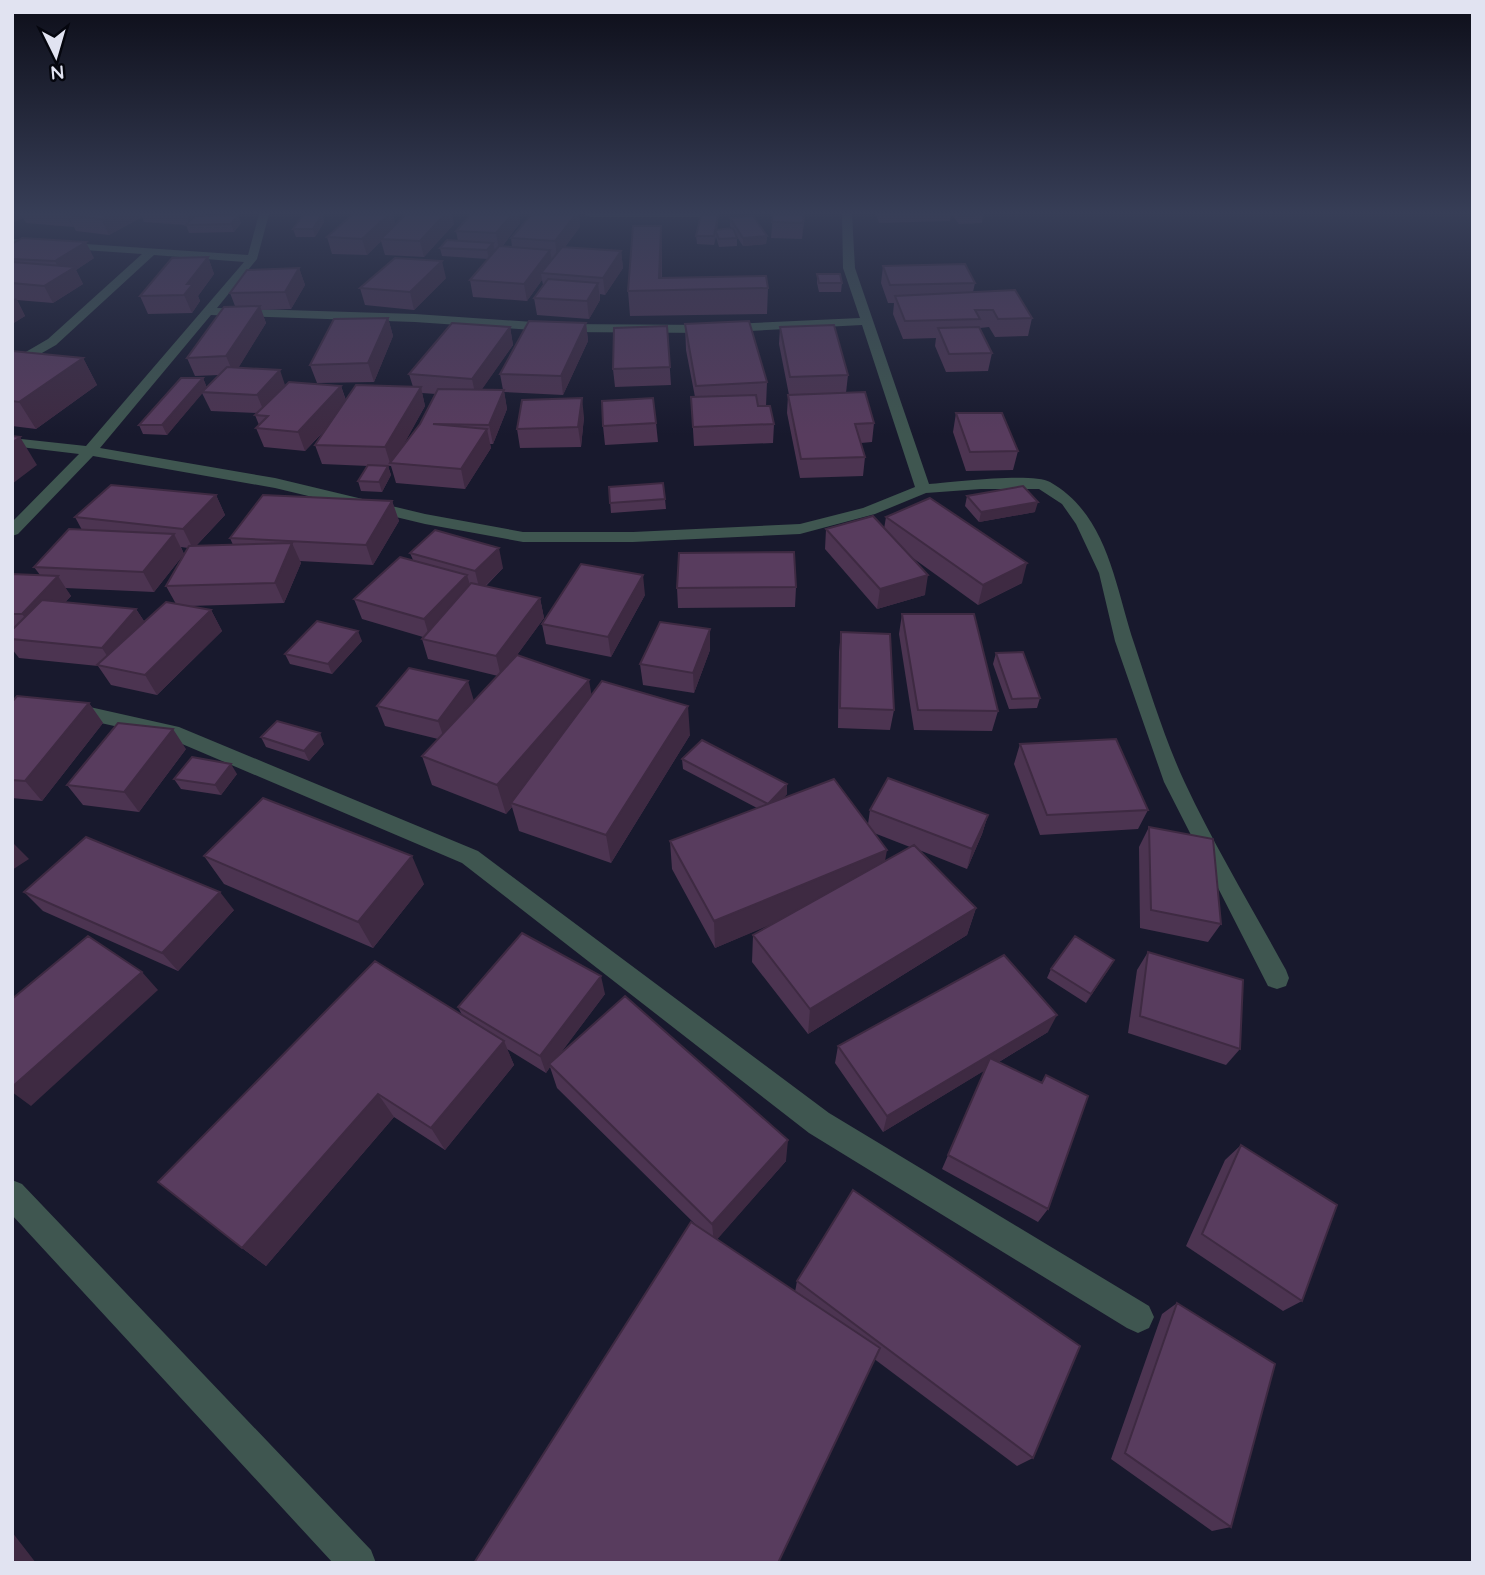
<svg xmlns="http://www.w3.org/2000/svg" width="1485" height="1575" viewBox="0 0 1485 1575" font-family="Quicksand,sans-serif">
<style>
.lines{fill:none;stroke-linecap:round;stroke-linejoin:round}
.minor{fill:#3f5650;fill-rule:evenodd}
.wall{fill:#4c3451;fill-rule:evenodd}
.shaded-wall{fill:#3e2a42}
.building{fill:#583c5e;stroke:#3e2a42;stroke-width:2}
</style>
<rect width="100%" height="100%" fill="#18192d"/>
<g class="lines">
<!-- minor -->
<path class="minor" d="M259 214H269L257 259 217 308 415 314 562 324 711 325 860 318 843 268 842 214H852L855 268 929 484C952 482 1033 472 1050 482 1108 515 1115 586 1134 643 1149 688 1165 740 1185 783 1215 847 1252 908 1286 970L1289 978 1286 986 1277 989 1268 986 1164 782 1115 641 1099 573 1076 524 1062 504 1039 489H981L926 493 875 514 800 534 633 542H523L425 524 275 488 93 456 18 534 12 536V522L79 454 12 446V438L86 446 244 262 154 255 56 345 12 370V360L48 339 142 254 12 245V239L248 255ZM211 315 415 322 562 332 711 333 862 325 915 487 863 508 800 524 633 532H523L425 514 275 478 100 448Z
M585 214H720L715 217H590Z
M72 703 179 727 478 851 829 1113 1149 1306 1154 1317 1149 1328 1138 1333 1127 1328 809 1133 462 863 168 738 65 715 62 710 65 705Z
M12 1180 22 1184 371 1550 376 1563H333L12 1215Z"/>
</g>
<!-- wall -->
<path class="wall" d="M12 214H205V215L241 223 234 232 189 233 186 225 144 222 142 217 109 235 76 231 74 227 26 223 23 218 12 223Z
M322 214 324 222 315 237H296L293 229Z
M393 214 395 225 454 224 424 257 385 255 381 241 367 255 332 254 327 237Z
M471 214H519L520 223 502 247H512L511 238 532 214H579L580 227 565 247 621 251 623 268 605 295 600 294V300L589 319 537 315 534 298 543 285 542 280 527 301 473 297 470 280 488 259 442 256 440 248 458 241 456 231Z
M773 214H805L802 239 771 238Z
M876 214H982L983 215 982 223 959 224 951 214 950 221 879 223Z
M718 215 717 230 732 229 730 226V218L767 236 766 244 743 246 737 237V246L719 247 716 237 714 245 697 244 696 236Z
M661 226 662 250V277L768 288 767 314 630 316 628 291Z
M12 244 94 258 76 270 83 284 53 303 17 300 25 316 12 324Z
M208 257 214 274 198 296 200 301 192 313 148 314 140 296Z
M883 266 975 283 973 292 1032 318 1028 336 995 337 989 327 980 328 992 353 988 371 946 372 935 346 936 338 903 339 893 314 894 303H888L881 283Z
M299 268 305 285 291 309 261 310 266 323 238 368 285 385 341 386 346 400 413 387 409 374 510 327 513 345 481 390H503L500 374 586 323 588 341 563 395 504 392 507 409 493 444H490L491 448 465 489 396 483 391 466H388L391 475 382 492 361 491 358 481 368 466 322 464 315 445 327 428 305 451 264 447 256 428 259 425 255 415 257 413 211 411 202 393 167 435 143 434 139 425 203 378 207 388 219 375 195 376 187 358 235 306 230 293ZM422 393 436 394 420 424 401 449 425 406Z
M817 274 842 283 841 292H819L817 283Z
M446 278 414 310 365 305 360 288Z
M388 318 393 336 374 382 317 383 310 365Z
M685 324 767 382 766 406 774 424 773 443 694 446 691 397H695L686 350Z
M667 326 671 385 615 387 613 369Z
M780 327 848 375 846 393 874 423 872 442 861 443 865 457 863 476 800 478 787 413 788 395H789L779 344Z
M12 351 83 358 97 385 36 429 12 426Z
M956 413 1018 451 1013 470 966 471 953 432Z
M584 417 581 447 520 448 517 429Z
M656 423 658 442 605 445 603 426Z
M609 487 665 499 666 509 611 513Z
M216 495 225 515 196 546 233 545 230 538 392 501 399 521 373 565 300 561 301 563 284 603 189 606 211 610 222 631 157 695 111 685 98 666 19 658 12 649V574L40 575 34 567 82 530 75 517ZM181 547 188 548 166 586 176 604 144 621 136 609 65 602 71 596 65 588 154 592 184 554Z
M967 496 1035 512 979 522 965 506Z
M886 517 1022 583 978 605 910 556 925 595 877 609 825 549 826 529H884Z
M410 553 503 568 486 586 540 598 544 618 514 659 591 695 690 735 611 863 519 831 512 807 506 814 432 785 422 756 438 739 385 726 377 706 474 701 498 676 428 659 422 639 423 637 362 619 354 599 413 560Z
M796 587 795 607 678 608 677 588Z
M645 595 611 657 546 644 542 624Z
M902 614 998 711 992 731 914 730 899 634Z
M841 632 894 710 890 730 838 728 839 652Z
M362 641 332 674 290 664 285 654Z
M710 650 694 693 643 685 640 664Z
M996 653 1040 698 1037 708 1009 709 993 664Z
M12 702 89 703 103 723 42 801 12 798Z
M261 737 324 744 309 761 266 747Z
M1020 744 1148 810 1138 829 1040 835 1014 764Z
M186 749 139 812 83 805 67 785Z
M682 759 787 784V794L782 799 868 824 870 810 988 815 982 834 967 869 919 850 976 908 967 935 808 1034 752 962 753 935 778 921 715 948 672 869 670 841 757 808 683 769ZM874 833 910 847 885 861Z
M237 774 221 795 181 789 174 779Z
M1149 827 1221 924 1208 942 1140 928 1139 847Z
M204 856 424 884 373 948 224 884Z
M24 892 234 910 178 971 43 911Z
M1148 952 1240 1049 1226 1065 1128 1033 1137 970Z
M1114 960 1086 1003 1047 978 1051 969Z
M605 994 559 1055 786 1161 717 1239 795 1292 797 1281 1033 1458 1017 1466 697 1226 557 1088 550 1067 546 1073 507 1049 514 1065 445 1150 394 1117 266 1266 242 1248 158 1182 462 1015 458 1007Z
M1048 1032 999 1062 1042 1083 1046 1075 1048 1209 1038 1222 942 1169 985 1070 883 1132 835 1063 838 1046Z
M1241 1145 1302 1301 1283 1311 1186 1246 1225 1160Z
M1177 1303 1231 1527 1212 1531 1111 1459 1162 1314Z"/>
<!-- shaded-wall -->
<path class="shaded-wall" d="M12 214H21L23 218 12 223Z
M66 214H96L68 215 74 227H73Z
M110 214H141L142 217 109 235 101 219Z
M186 214H205L206 217 190 225Z
M322 214 324 222 315 237 313 229Z
M389 214H393L396 227 381 239V241L367 255 362 239Z
M445 214H452L454 224 424 257 420 241Z
M512 214H519L520 223 499 250 496 233Z
M576 214H579L580 227 557 257 555 241Z
M804 214H805L802 239 803 223Z
M238 215 241 223 234 232 231 224Z
M718 215V223L717 232 715 230 714 245V236Z
M661 226 662 250 661 290 659 278Z
M767 236 766 244 743 246V238Z
M86 242 94 258 76 270 83 284 53 303 44 286 62 275 55 261Z
M493 243 495 251 489 259 487 250Z
M550 250 553 266 541 273 542 280 527 301 524 284Z
M621 251 623 268 605 295 603 278Z
M208 257 214 274 198 296 200 301 192 313 184 295 187 284Z
M442 261 446 278 414 310 410 292Z
M299 268 305 285 291 309 285 292Z
M598 283 600 300 589 319 587 301Z
M16 298 25 316 12 324V300Z
M260 306 266 323 234 375 226 356Z
M388 318 393 336 374 382 368 363Z
M586 323 588 341 563 395 561 376Z
M510 327 513 345 476 398 472 379Z
M83 358 97 385 36 429 19 402Z
M280 370 286 388 265 414 257 395Z
M203 378 207 388 167 435 162 425Z
M341 386 347 405 305 451 298 432Z
M421 387 425 406 393 464 390 463 385 447Z
M504 390 507 409 493 444 489 425Z
M582 398 584 417 581 447 578 427Z
M487 429 491 448 465 489 461 469Z
M20 437 37 465 12 484V443Z
M388 466 391 475 382 492 379 482Z
M216 495 225 515 193 549 183 529Z
M392 501 399 521 373 565 366 545Z
M1038 502 1035 512 979 522 981 512Z
M174 534 184 554 154 592 143 572Z
M292 543 301 563 284 603 275 583Z
M499 548 503 568 480 591 475 571Z
M1027 563 1022 583 978 605 983 585Z
M467 575 473 595 430 639 424 619Z
M643 575 645 595 611 657 608 637Z
M928 575 925 595 877 609 880 589Z
M58 576 71 596 37 634 22 614Z
M540 598 544 618 501 677 496 656Z
M136 609 149 629 115 668 102 648Z
M211 610 222 631 157 695 145 675Z
M710 629V650L694 693 693 673Z
M358 631 362 641 332 674 328 664Z
M589 680 594 709 511 803 512 807 506 814 497 785Z
M468 681 474 701 445 741 438 721Z
M89 703 103 723 42 801 25 781Z
M688 706 690 735 611 863 606 835Z
M173 729 186 749 139 812 124 792Z
M320 733 324 744 309 761 304 751Z
M231 764 237 774 221 795 215 785Z
M787 784V794L768 814V804Z
M988 815 982 834 967 869 972 849Z
M12 842 29 859 12 870Z
M887 850 882 878 715 948 714 921Z
M412 856 424 884 373 948 358 922Z
M220 892 234 910 178 971 162 953Z
M976 908 967 935 808 1034 810 1009Z
M1114 960 1109 969 1086 1003 1091 994Z
M142 972 158 990 31 1106 12 1092V1087Z
M601 976 605 994 551 1066 549 1064 550 1067 546 1073 540 1056Z
M1057 1015 1048 1032 883 1132 887 1116Z
M504 1041 514 1065 445 1150 431 1128Z
M378 1094 394 1117 266 1266 242 1248Z
M788 1140 786 1161 714 1243 712 1224Z
M12 1532 36 1563H12Z"/>
<!-- building -->
<path class="building" d="M71 214H110L101 219 68 215Z
M322 214 313 229H293L303 215Z
M353 214H389L362 239 327 237Z
M406 214H445L420 241 381 239Z
M471 214H512L496 233 456 231Z
M532 214H576L555 241 511 238Z
M773 214H804L803 223 772 222Z
M958 214H982L983 215 960 216Z
M238 215 231 224 186 225 195 216Z
M701 215H718L714 236H696Z
M753 216 767 236 743 238 730 218Z
M633 226H661L659 278 766 276 768 288 628 291Z
M733 228 737 238 719 239 715 230Z
M22 238 86 242 55 261 12 259V244Z
M447 240 493 243 487 250 440 248Z
M499 246 550 250 524 284 470 280Z
M562 247 621 251 603 278 541 273Z
M208 257 187 284H193L184 295 140 296 172 258Z
M395 258 442 261 410 292 360 288Z
M12 262 75 267 44 286 12 283Z
M965 264 975 283 890 285 883 266Z
M299 268 285 292 230 293 247 270Z
M817 274H840L842 283H819Z
M548 279 598 283 587 301 534 298Z
M1015 290 1032 318 998 319 993 310H975L980 319 905 321 895 296Z
M260 306 226 356 187 358 224 307Z
M388 318 368 363 310 365 334 319Z
M529 321 586 323 561 376 500 374Z
M749 321 767 382 696 386 685 324Z
M452 323 510 327 472 379 409 374Z
M834 325 848 375 790 377 780 327Z
M667 326 670 367 613 369 614 328Z
M979 327 992 353 949 354 938 328Z
M12 351 83 358 19 402 12 401Z
M227 367 280 370 257 395 202 392Z
M181 378H203L162 425H139Z
M289 382 341 386 298 432 256 428 268 416 255 415Z
M356 385 421 387 385 447 315 445Z
M438 389 504 390 489 425 433 424 487 429 461 469 390 463 420 424Z
M865 392 874 423 855 424 865 457 801 459 788 395Z
M756 395 758 406H770L774 424 693 427 691 397Z
M582 398 578 427 517 429 522 400Z
M653 398 656 423 603 426 602 401Z
M956 413H1002L1018 451 970 452Z
M12 436 20 437 12 443Z
M368 465 388 466 379 482 358 481Z
M663 483 665 499 610 503 609 487Z
M111 485 216 495 183 529 75 517Z
M1023 486 1038 502 981 512 967 496Z
M263 495 392 501 366 545 230 538Z
M930 498 1027 563 983 585 886 517Z
M873 516 928 575 880 589 826 529Z
M69 529 174 534 143 572 34 567Z
M435 530 499 548 475 571 410 553Z
M292 543 275 583 166 586 189 546Z
M794 552 796 587 677 588 679 553Z
M400 557 467 575 424 619 354 599Z
M581 564 643 575 608 637 542 624Z
M12 574 58 576 22 614H12Z
M471 583 540 598 496 656 422 639Z
M42 600 136 609 102 648 12 639V630Z
M166 602 211 610 145 675 97 665Z
M902 614H974L998 711 918 710Z
M317 621 358 631 328 664 285 654Z
M660 622 710 629 693 673 640 664Z
M841 632 890 634 894 710 840 708Z
M1023 652 1040 698 1012 699 996 653Z
M517 655 589 680 497 785 422 756Z
M409 668 468 681 438 721 377 706Z
M602 681 688 706 606 835 511 803Z
M17 696 89 703 25 781 12 780V702Z
M277 721 320 733 304 751 261 737Z
M118 723 173 729 124 792 67 785Z
M1116 739 1148 810 1047 815 1020 744Z
M702 740 787 784 768 804 682 759Z
M192 757 231 764 215 785 174 779Z
M888 778 988 815 972 849 870 810Z
M834 779 887 850 714 921 670 841Z
M263 798 412 856 358 922 204 856Z
M1149 827 1213 839 1221 924 1151 910Z
M86 837 220 892 162 953 24 892Z
M914 845 976 908 810 1009 753 935Z
M522 933 601 976 540 1056 458 1007Z
M88 936 142 972 12 1087V999Z
M1075 936 1114 960 1091 994 1051 969Z
M1148 952 1243 980 1240 1049 1140 1016Z
M1004 955 1057 1015 887 1116 838 1046Z
M375 961 504 1041 431 1128 378 1094 242 1248 158 1182Z
M625 996 788 1140 712 1224 549 1064Z
M990 1058 1042 1083 1046 1075 1088 1096 1048 1209 948 1155Z
M1241 1145 1337 1205 1302 1301 1202 1234Z
M853 1190 1080 1346 1033 1458 797 1281Z
M691 1222 880 1348 778 1563H474Z
M1177 1303 1275 1364 1231 1527 1125 1453Z"/>
<!-- sky -->
<linearGradient id="sky" x2="0" y2="1"><stop stop-color="#0d0e19"/><stop offset="0.49" stop-color="#373e57"/><stop offset="1" stop-color="#373e57" stop-opacity="0"/></linearGradient>
<rect width="1485" height="435" fill="url(#sky)"/>
<!-- border -->
<rect width="1485" height="1575" fill="none" stroke="#e1e3f1" stroke-width="28"/>
<!-- north arrow -->
<g transform="translate(56 56) rotate(175)" stroke="#05060e" stroke-width="5" paint-order="stroke">
<path d="M0-5L12 26L0 18L-12 26Z" fill="#e1e3f1"/>
<text y="-10" font-size="19" font-weight="bold" text-anchor="middle" fill="#e1e3f1">N</text>
</g>
</svg>
